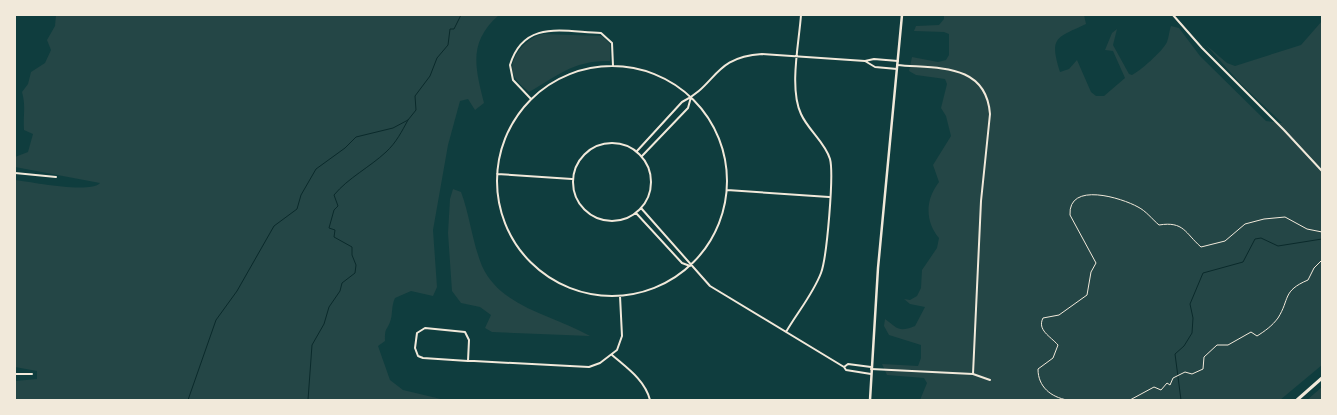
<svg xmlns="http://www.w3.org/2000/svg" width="1337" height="415" viewBox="0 0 1337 415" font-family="Commissioner,sans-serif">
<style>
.green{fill:#244646}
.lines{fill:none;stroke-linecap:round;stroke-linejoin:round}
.stream{stroke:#0a2a2b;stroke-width:1}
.path{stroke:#f1e9da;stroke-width:1}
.minor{stroke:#f1e9da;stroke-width:2}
.tertiary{stroke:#f1e9da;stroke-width:2.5}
.secondary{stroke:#f1e9da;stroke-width:3}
</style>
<rect width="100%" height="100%" fill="#0f3d3e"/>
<!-- green -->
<path class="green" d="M56 15H499C468 42 475 67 484 103L475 110 468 99 460 101 448 145 433 230 437 287 433 296 411 291 395 298C391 306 393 315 390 322 386 332 385 327 385 341L378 346 390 380 403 390 445 400H15V381L37 379V371L15 367V180C32 182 90 194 100 183L15 167V157L28 152 33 134 24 130C23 115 26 106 22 92L28 84 31 72 45 63 51 50 47 40 55 26Z
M944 15H1084L1086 24C1056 38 1049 37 1060 72L1069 69 1077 60 1091 92 1096 96H1104L1125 78 1113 51 1105 50 1112 33 1117 29 1113 45 1129 74 1132 75C1140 71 1163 51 1167 42 1169 37 1169 31 1171 26L1179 28 1200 56 1266 121 1282 123 1241 84 1206 45 1227 63 1235 66 1301 45 1322 21V365L1280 400H920L927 383 924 378 887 375 882 364 918 366 921 358V345L889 335 884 326 885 319C898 328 898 333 915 326L925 307 910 304 904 299 910 300 917 296 921 288 922 270 937 248 939 238C925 221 925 200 939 182L933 165 951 136 946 116 941 108 947 84 945 79 916 75 909 71 912 57 938 62 946 60 949 55V34L944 32 914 31 916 26 939 25 944 19Z
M543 34 602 36 610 44V61C574 60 557 76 529 92 523 87 516 81 513 74 508 57 528 37 543 34Z
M453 189 461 192C470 216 472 241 482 266 501 308 554 315 590 336L492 332 485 328 491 315 480 307 461 303 452 291 448 233 450 199Z
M1322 387V400H1307Z"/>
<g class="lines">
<!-- stream -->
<path class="stream" d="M188 400 216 320 237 291 274 226 297 209 301 195 316 169 345 148 356 137 393 128 408 120 416 110 415 96 430 76 437 58 448 45 450 29H454L461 15
M308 400 312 345 324 324 329 307 340 291 342 283 355 273 356 265 352 255V247L334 237 335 230 329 228 334 210 338 206 334 195C348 178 370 167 386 152 396 143 402 131 408 120
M1181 400 1175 354 1184 346 1192 333 1193 318 1190 304 1203 273 1243 262 1255 239 1261 238 1278 246 1322 239"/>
<!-- path -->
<path class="path" d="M1067 400C1051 397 1038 387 1038 369L1053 358 1058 345C1050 336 1037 330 1043 318L1059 315 1087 295 1091 272 1096 263 1070 215C1068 181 1122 198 1138 207 1146 211 1152 219 1159 225 1184 221 1185 233 1201 247L1225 241 1245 224 1264 219 1285 217 1307 229 1322 232
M1130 400 1154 387 1161 390 1167 383 1170 385 1173 378 1185 372 1192 374 1203 369 1204 357 1217 345H1228L1251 332 1257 336C1265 331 1272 326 1278 318 1290 299 1282 291 1308 280L1314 268 1322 260"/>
<!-- minor -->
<path class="minor" d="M1173 15 1202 48 1284 130 1322 171
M865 61 875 67 897 69
M897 65C936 69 986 62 990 114L981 201 973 374
M497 181a115 115 0 1 1 230 0a115 115 0 1 1-230 0Z
M531 99 513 80 510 65C524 19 564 32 601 33L612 43 613 66
M573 182a39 39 0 1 1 78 0a39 39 0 1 1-78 0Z
M637 151 682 102C717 85 713 57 762 54L865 61 874 59 898 61
M642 156 688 108 691 97
M15 173 56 177
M497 174 572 179
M727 190 829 197
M641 208 710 286 844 367 846 370 871 374
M636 213 682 263 690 266
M786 332C797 313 813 294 821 273 827 257 834 174 830 159 825 142 808 130 801 114 789 88 799 43 801 15
M612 355C627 368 645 380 650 400
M468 361 469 340 465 332 425 328 417 333 415 348 418 356 423 358 468 361H474L589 367 600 363 617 350 622 336 620 296
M844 367 848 364 871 367
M871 369 973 374 990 380
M15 374H32"/>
<!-- tertiary -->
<path class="tertiary" d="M870 400 878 268 902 15"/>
<!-- secondary -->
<path class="secondary" d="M1297 400 1322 378"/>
</g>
<!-- border -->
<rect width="1337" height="415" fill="none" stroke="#f1e9da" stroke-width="32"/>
</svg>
